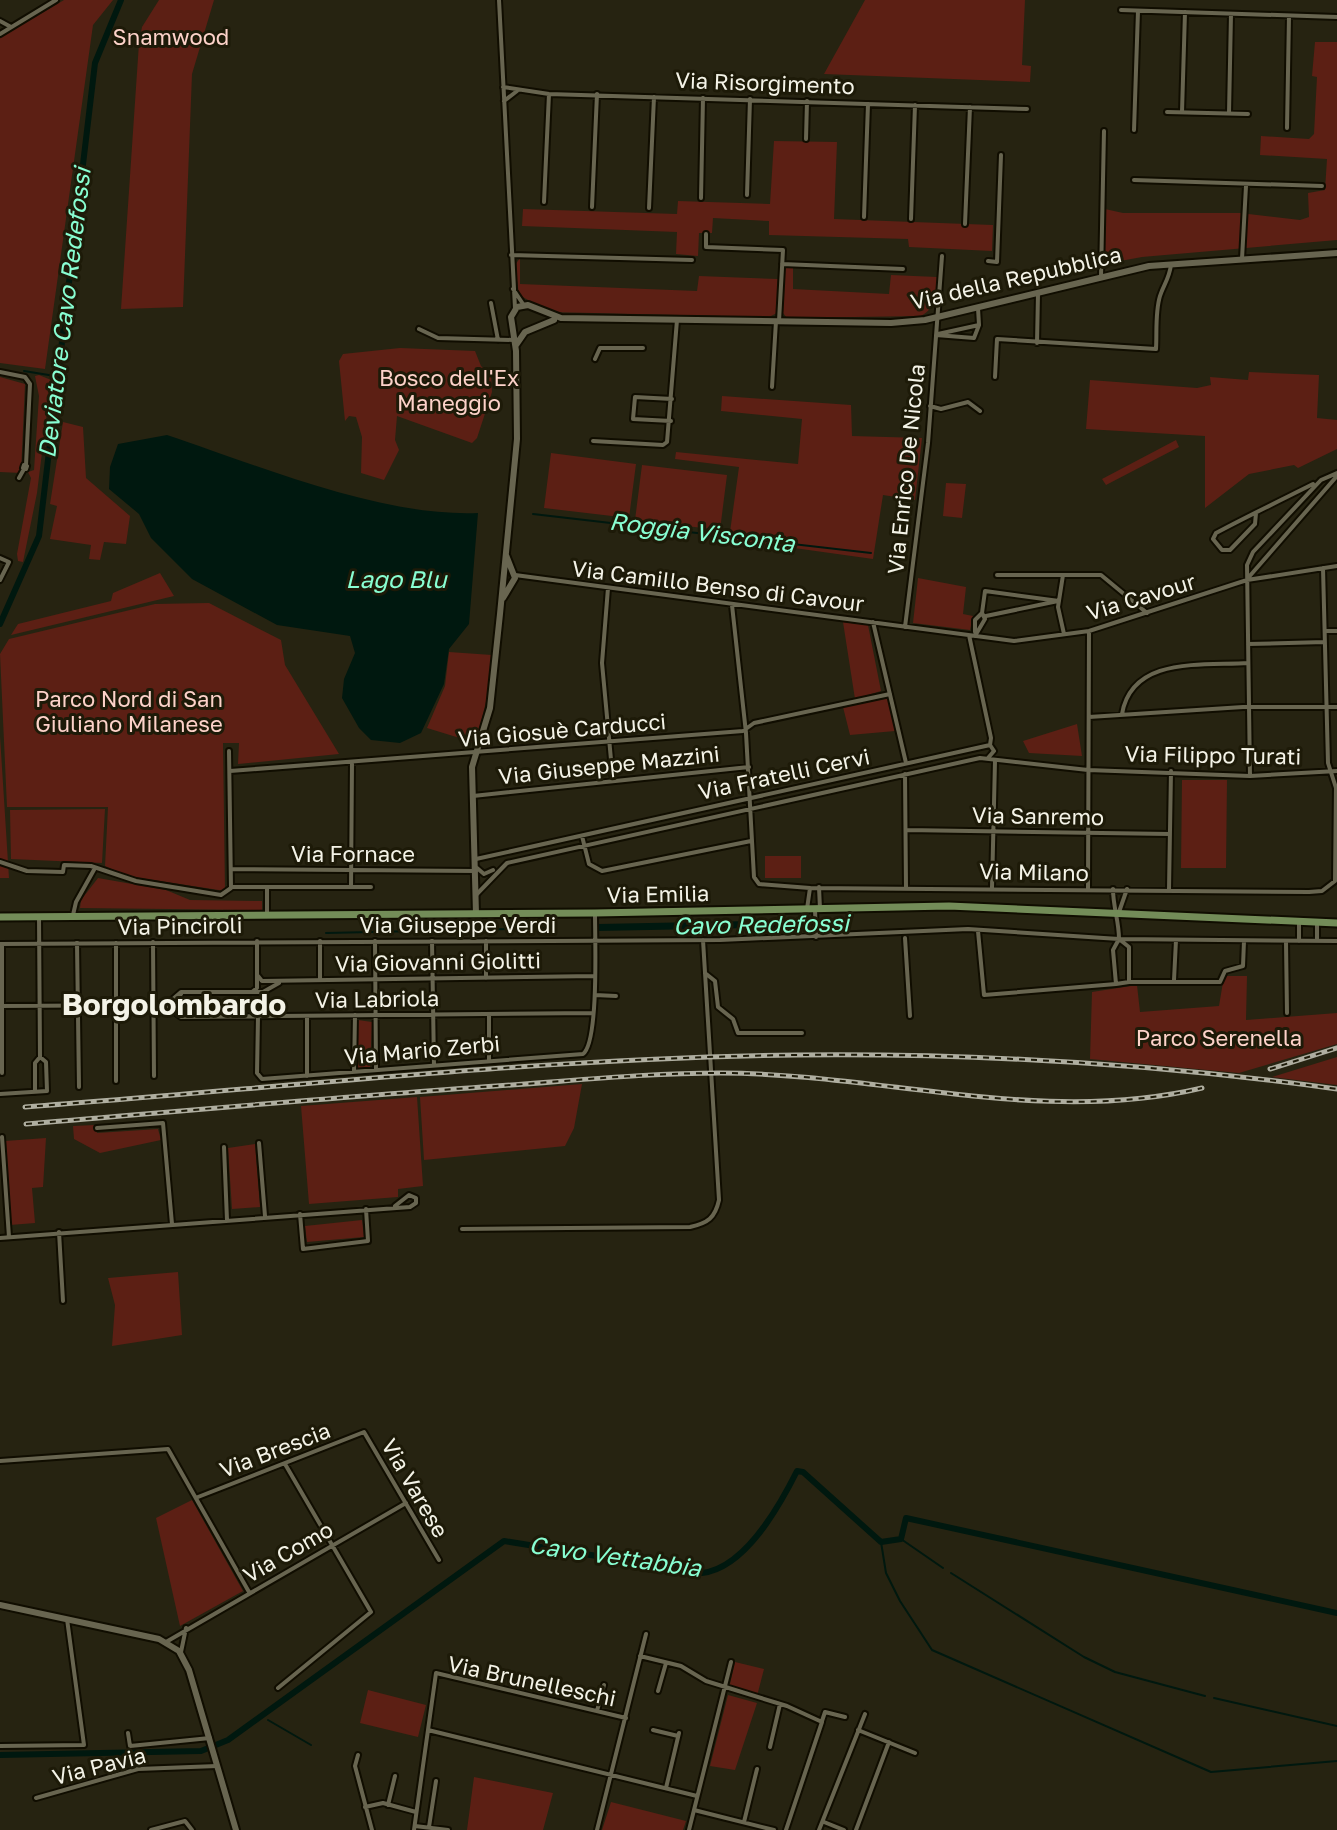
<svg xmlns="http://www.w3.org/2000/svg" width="1337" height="1830" viewBox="0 0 1337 1830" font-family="'Golos Text',sans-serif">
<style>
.green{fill:#5c1f14}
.water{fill:#00180f}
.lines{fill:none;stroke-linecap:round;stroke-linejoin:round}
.stream{stroke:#00180f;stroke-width:2}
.canal{stroke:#00180f;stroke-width:6}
.minor-casing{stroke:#100d00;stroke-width:8}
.tertiary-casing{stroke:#100d00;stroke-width:10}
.primary-casing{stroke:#100d00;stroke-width:11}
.minor{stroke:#686550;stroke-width:4}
.tertiary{stroke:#686550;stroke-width:6}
.primary{stroke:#738c58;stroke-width:7}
.rail-casing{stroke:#afaea0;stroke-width:5}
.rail{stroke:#1d1a08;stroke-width:2;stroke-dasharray:6;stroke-linecap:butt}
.labels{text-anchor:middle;stroke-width:6;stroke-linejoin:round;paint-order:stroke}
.park-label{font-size:22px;fill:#fdd2c9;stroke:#1d1a08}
.street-label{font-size:22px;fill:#f4f3e7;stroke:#1d1a08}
.water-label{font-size:24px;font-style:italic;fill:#88fed2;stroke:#1d1a08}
.district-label{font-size:30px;font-weight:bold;fill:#f4f3e7;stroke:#1d1a08}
</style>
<rect width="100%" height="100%" fill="#262311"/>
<!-- green -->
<path class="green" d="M64 0H113L93 25 45 369 0 363V38Z
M159 0H214L192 74 183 307 121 309 139 43 142 27Z
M865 0H1025L1022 65 1031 66 1030 82 824 74Z
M1315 42H1337V240L1142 257 1104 264 1105 209 1123 213H1240L1300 220 1309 217 1308 193 1325 190 1327 159 1260 155 1261 136 1309 139 1314 134 1317 77 1312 76Z
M774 141 837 142 834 219 993 225 992 251 909 247 908 239 769 235V221L713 218 712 233H699L698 256 676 254 677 232 522 226 523 209 677 214 678 201 770 204Z
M520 258V284L697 291 699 276 778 279 777 313 769 317 550 312 519 295 515 265Z
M785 267H793V289L889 294 891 275 937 277C936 293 937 307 921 316L787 318 783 313Z
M400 348 475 351 481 366 491 375 492 392 477 438 472 443 397 416 395 440 399 450 384 480 361 473 362 437 356 417 349 416 345 421 339 361 343 354Z
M1249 372 1319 375 1317 418 1337 420V449L1298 468 1294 465 1249 474 1205 508V436L1086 429 1090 380 1197 388 1211 385 1210 377 1248 380Z
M39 375 51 380 50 388 37 493 23 562 18 561 17 554 31 478 28 472 34 470 39 396 35 376Z
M0 377 25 384 21 473 0 472Z
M722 396 851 405 852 436 922 438 915 500 883 495 873 559 729 539 739 467 675 459 676 452 798 464 802 419 721 411Z
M63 422 83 427 86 478 130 516 126 544 104 542 100 560 89 559 91 545 50 539 57 506 50 504Z
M1176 440 1179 447 1106 485 1102 479Z
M551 453 636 464 629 518 544 508Z
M642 465 727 475 720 530 635 520Z
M946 483 966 484 962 518 943 516Z
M160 573 174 596 11 635 18 624 111 601 113 593Z
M918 578 966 587 963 614 973 616 970 630 913 623Z
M209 603 281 640 285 665 339 754 238 764 239 743H223L225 891 127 876 105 866 108 807H7L0 654 9 639 155 604Z
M843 622 868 625 881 691 855 699Z
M449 652 492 655 490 685 476 743 427 728 445 686Z
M889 698 895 731 850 735 843 707Z
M1077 724 1082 756 1029 753 1023 741Z
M0 736 9 878H0Z
M1182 780H1227L1226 868H1181Z
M105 809 102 863 11 859 10 810Z
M765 856H801V878H765Z
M98 878 166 890 190 900 262 901V910L80 908 81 900Z
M1224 976H1247L1246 1020 1337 1013V1044L1239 1073 1090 1059 1092 992 1137 985 1140 1012 1219 1006Z
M358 1020 372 1022 370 1069 357 1068Z
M1337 1057V1085L1272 1077Z
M582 1084 574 1128 565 1146 424 1160 420 1097Z
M417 1097 423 1186 398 1189V1197L309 1204 301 1106Z
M95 1125 97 1133 158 1129 161 1140 100 1153 74 1139 73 1126Z
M46 1138 43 1187 32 1188 35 1223 10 1225 5 1141Z
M255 1144 260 1207 232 1209 228 1148Z
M362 1220 364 1237 307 1242 305 1226Z
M178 1272 182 1335 112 1346 115 1305 108 1278Z
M192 1500 243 1591 180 1626 156 1518Z
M735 1662 764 1669 757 1696 729 1688Z
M368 1690 426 1705 418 1737 360 1723Z
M728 1695 757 1703 735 1770 710 1766Z
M474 1777 553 1793 543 1830H467Z
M611 1802 686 1821 683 1830H602Z"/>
<!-- water -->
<path class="water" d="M167 435C260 466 380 517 478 513L469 624 449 649 444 684 421 733 400 743 371 740 359 728 342 698 344 679 355 653 350 636 277 625 192 579 151 538 139 514 109 489 110 467 118 444Z
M810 920V927L598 931V924Z"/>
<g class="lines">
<!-- stream -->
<path class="stream" d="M24 371 61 377
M533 514 871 553
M326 933 555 928
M901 1539 943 1568
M881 1542 886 1573 900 1601 932 1650 1211 1772 1337 1761
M951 1573 1084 1657 1115 1672 1205 1696
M1214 1698 1337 1726
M268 1720 311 1745"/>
<!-- canal -->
<path class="canal" d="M0 624 39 536 95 63 121 0
M0 1755 201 1751 228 1740 504 1541 702 1573C745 1568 779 1507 797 1471L803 1472 881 1542 901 1539 906 1518 1337 1613"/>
<!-- minor casing -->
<g class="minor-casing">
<path id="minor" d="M499 0 515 308
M1121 10 1337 17
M0 21 11 27
M0 34 56 0
M503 87 549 94 1027 109
M504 101 517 91
M1167 112 1248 114
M1182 112 1185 12
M1229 113 1231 14
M1287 128 1289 16
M1134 130 1138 11
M806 139 807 101
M1134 180 1322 186
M747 195 750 99
M701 198 703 98
M544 202 549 94
M592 207 597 94
M649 208 654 97
M864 217 868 104
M911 219 915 105
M965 224 970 107
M706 234V247L783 250 779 321
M511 255 692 260
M1242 259 1246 186
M988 261 997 262 1001 155
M782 264 903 269
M1101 277 1104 131
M513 289 523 304
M491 303 498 340
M419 329 438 338 514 340
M938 334 979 325
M936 335 974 338 979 325 978 308
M1037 343 1038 294
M595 359 600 348H643
M0 372 25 377 30 384 26 465
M995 377 997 339 1156 349C1157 332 1155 312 1160 296 1164 284 1169 279 1171 265
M772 387 776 321
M930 406 941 409 968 402 980 411
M671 421 633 419 635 397 672 399
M593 441 663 445 667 442 677 320
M24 465 27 466 26 469 23 468Z
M19 478 24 469
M1321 480 1337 473
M1256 513 1255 524 1230 550H1222L1213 539 1216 533C1248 516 1281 500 1313 484
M0 558 9 562 0 580
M515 575 1014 641 1089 631 1247 580 1337 566
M997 575H1101L1147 613
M1063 575 1058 607 1064 634
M1248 578 1337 476
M608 588 602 663 613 781
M732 605 746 733 754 877 759 884 810 888 1309 892 1322 891 1335 881 1336 788 1328 763 1323 568
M982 613 985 591 1059 601
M986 616 1058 601
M873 622 906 763
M905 627 928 443 942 256
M1325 631H1337
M975 636 985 619 982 613 975 620V632
M1248 644 1325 642
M1122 714C1132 656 1202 666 1248 663
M1089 717 1243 707H1337
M229 751 231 887H371
M988 758 994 751 990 745
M230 771 743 731 754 723 890 694
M905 774 906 887
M1250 776 1247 565 1253 552 1320 481
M473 796 749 767
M906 830 1170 834
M582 836 589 864 602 871 751 841
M476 859 990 745 991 738 969 635
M0 862 27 871 63 872 64 865 91 866 136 881 221 895 231 888
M477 868 484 874 493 870
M231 869 476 871
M267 887V916
M351 887 352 763
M819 887 820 909
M992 888 995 761
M1088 889 1089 632
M1113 889C1113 907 1119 921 1119 939
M1169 889 1171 771
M476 895 507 863 980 758 1088 770 1250 776 1337 771
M807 909 810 888
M815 909 816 937
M1119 912 1127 889
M73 915 76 902 95 868
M39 917 40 1057
M978 931 984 995 1116 984
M905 938 910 1016
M1119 939 1129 947V982L1116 984 1113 950Z
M375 941 376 1070
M432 941 434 1066
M486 941V978
M1299 941V922
M1317 941V923
M153 942 154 1076
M1286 942 1287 1013
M77 943 79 1087
M116 943V1081
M0 944 720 940 968 929 1119 939 1337 941
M705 973 715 981 718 1007 733 1019 738 1033H802
M258 976 262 981 594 976
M320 979V941
M1174 980 1176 940
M1129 982H1220L1225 971 1243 966 1244 941
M252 992 257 988V941
M595 995 616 996
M166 1005 181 1017 593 1013
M166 1005 181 992H263L279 983
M0 1006 166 1005
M489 1014V1061
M180 1015 177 999 181 994
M258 1017 257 1073 262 1079 583 1054C599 1042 595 938 595 914
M307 1018V1076
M354 1072 355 1015
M2 1073V944
M0 1094 47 1091 46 1062 40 1057 35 1063V1092
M97 1128 163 1123 172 1224
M2 1137 9 1237
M259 1143 265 1216
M224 1147 227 1220
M300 1214 303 1249 368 1241 366 1209
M462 1229 690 1227C708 1223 715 1218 719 1200L703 940
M59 1232 63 1301
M0 1238 410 1207 416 1203V1198L409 1195 395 1206
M0 1461 168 1449 249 1592
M198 1497 364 1432 439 1560
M166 1642 406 1503
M181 1652 186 1628
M640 1656 681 1666 706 1681 787 1706 822 1722 786 1830
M278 1688 371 1612 285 1464
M658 1691 666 1663
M597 1711 604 1685
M822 1721 825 1712 845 1717
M428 1730 436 1673 626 1718
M653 1730 678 1736
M858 1730 915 1753
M128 1733 130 1746 210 1738
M0 1746 84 1745 67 1619
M770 1747 780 1704
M358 1755 355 1766 372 1830
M666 1788 679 1733
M36 1798 138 1769 217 1766
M388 1805 395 1776
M365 1807 383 1803 416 1812
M694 1810 774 1830
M744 1822 757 1769
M824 1822 844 1830
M415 1826 448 1830
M429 1827 436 1781
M151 1830 185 1821 192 1830
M414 1830 428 1730 697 1796
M597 1830 646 1634
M689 1830 731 1662
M819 1830 865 1714
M856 1830 889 1742"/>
</g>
<!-- tertiary casing -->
<g class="tertiary-casing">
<path id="tertiary" d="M516 345 525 332 554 320
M503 598 515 578 506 555
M476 914 472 767 490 708 500 614 517 439 516 351 511 317 517 307 528 305 561 318 891 323 925 320 1149 266 1337 253
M0 1605 159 1639 179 1651 189 1670 236 1830"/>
</g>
<!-- primary casing -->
<g class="primary-casing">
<path id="primary" d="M0 917 595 913 949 906 1337 923"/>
</g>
<!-- minor -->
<use href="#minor" class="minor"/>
<!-- tertiary -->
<use href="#tertiary" class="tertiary"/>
<!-- primary -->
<use href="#primary" class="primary"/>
<!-- rail casing -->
<g class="rail-casing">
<path id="rail" d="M1270 1069 1337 1048
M25 1107C281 1088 539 1058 796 1055 978 1053 1158 1064 1337 1089
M26 1124C182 1111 339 1097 496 1086 571 1081 645 1073 720 1073 880 1073 1041 1126 1202 1088"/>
</g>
<!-- rail -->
<use href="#rail" class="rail"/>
</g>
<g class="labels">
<!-- park labels -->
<g class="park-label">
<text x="171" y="45">Snamwood</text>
<text x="449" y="386">Bosco dell'Ex<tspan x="449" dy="25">Maneggio</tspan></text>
<text x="129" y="707">Parco Nord di San<tspan x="129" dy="25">Giuliano Milanese</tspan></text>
<text x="1219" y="1046">Parco Serenella</text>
</g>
<!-- street labels -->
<g class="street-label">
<text transform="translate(765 83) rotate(2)" y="8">Via Risorgimento</text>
<text transform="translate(1016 278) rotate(-13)" y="8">Via della Repubblica</text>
<text transform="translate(906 469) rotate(-84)" y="8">Via Enrico De Nicola</text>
<text transform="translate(718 586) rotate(7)" y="8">Via Camillo Benso di Cavour</text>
<text transform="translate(1141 597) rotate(-17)" y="8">Via Cavour</text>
<text transform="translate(562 730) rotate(-5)" y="8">Via Giosuè Carducci</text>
<text transform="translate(1213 755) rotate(1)" y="8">Via Filippo Turati</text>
<text transform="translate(609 765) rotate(-6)" y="8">Via Giuseppe Mazzini</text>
<text transform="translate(784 774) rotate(-12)" y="8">Via Fratelli Cervi</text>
<text transform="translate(1038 816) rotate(1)" y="8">Via Sanremo</text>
<text x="353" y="862">Via Fornace</text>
<text transform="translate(1034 872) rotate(1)" y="8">Via Milano</text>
<text transform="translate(658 894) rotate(-1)" y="8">Via Emilia</text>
<text x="458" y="933">Via Giuseppe Verdi</text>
<text transform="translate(180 926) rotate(-1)" y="8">Via Pinciroli</text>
<text transform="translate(438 962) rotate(-1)" y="8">Via Giovanni Giolitti</text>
<text transform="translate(377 999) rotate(-1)" y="8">Via Labriola</text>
<text transform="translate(422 1050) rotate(-5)" y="8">Via Mario Zerbi</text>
<text transform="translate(275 1450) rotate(-21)" y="8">Via Brescia</text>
<text transform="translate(415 1488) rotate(60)" y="8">Via Varese</text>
<text transform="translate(288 1552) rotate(-30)" y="8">Via Como</text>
<text transform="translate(532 1681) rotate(12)" y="8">Via Brunelleschi</text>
<text transform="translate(99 1766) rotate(-14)" y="8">Via Pavia</text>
</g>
<!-- water labels -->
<g class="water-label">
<text transform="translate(65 313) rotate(-83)" y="8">Deviatore Cavo Redefossi</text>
<text transform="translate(702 533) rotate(7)" y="8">Roggia Visconta</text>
<text x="396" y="588">Lago Blu</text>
<text transform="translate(761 925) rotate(-1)" y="8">Cavo Redefossi</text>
<text transform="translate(615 1557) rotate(8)" y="8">Cavo Vettabbia</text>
</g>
<!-- district labels -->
<g class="district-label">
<text x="174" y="1015">Borgolombardo</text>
</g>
</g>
</svg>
